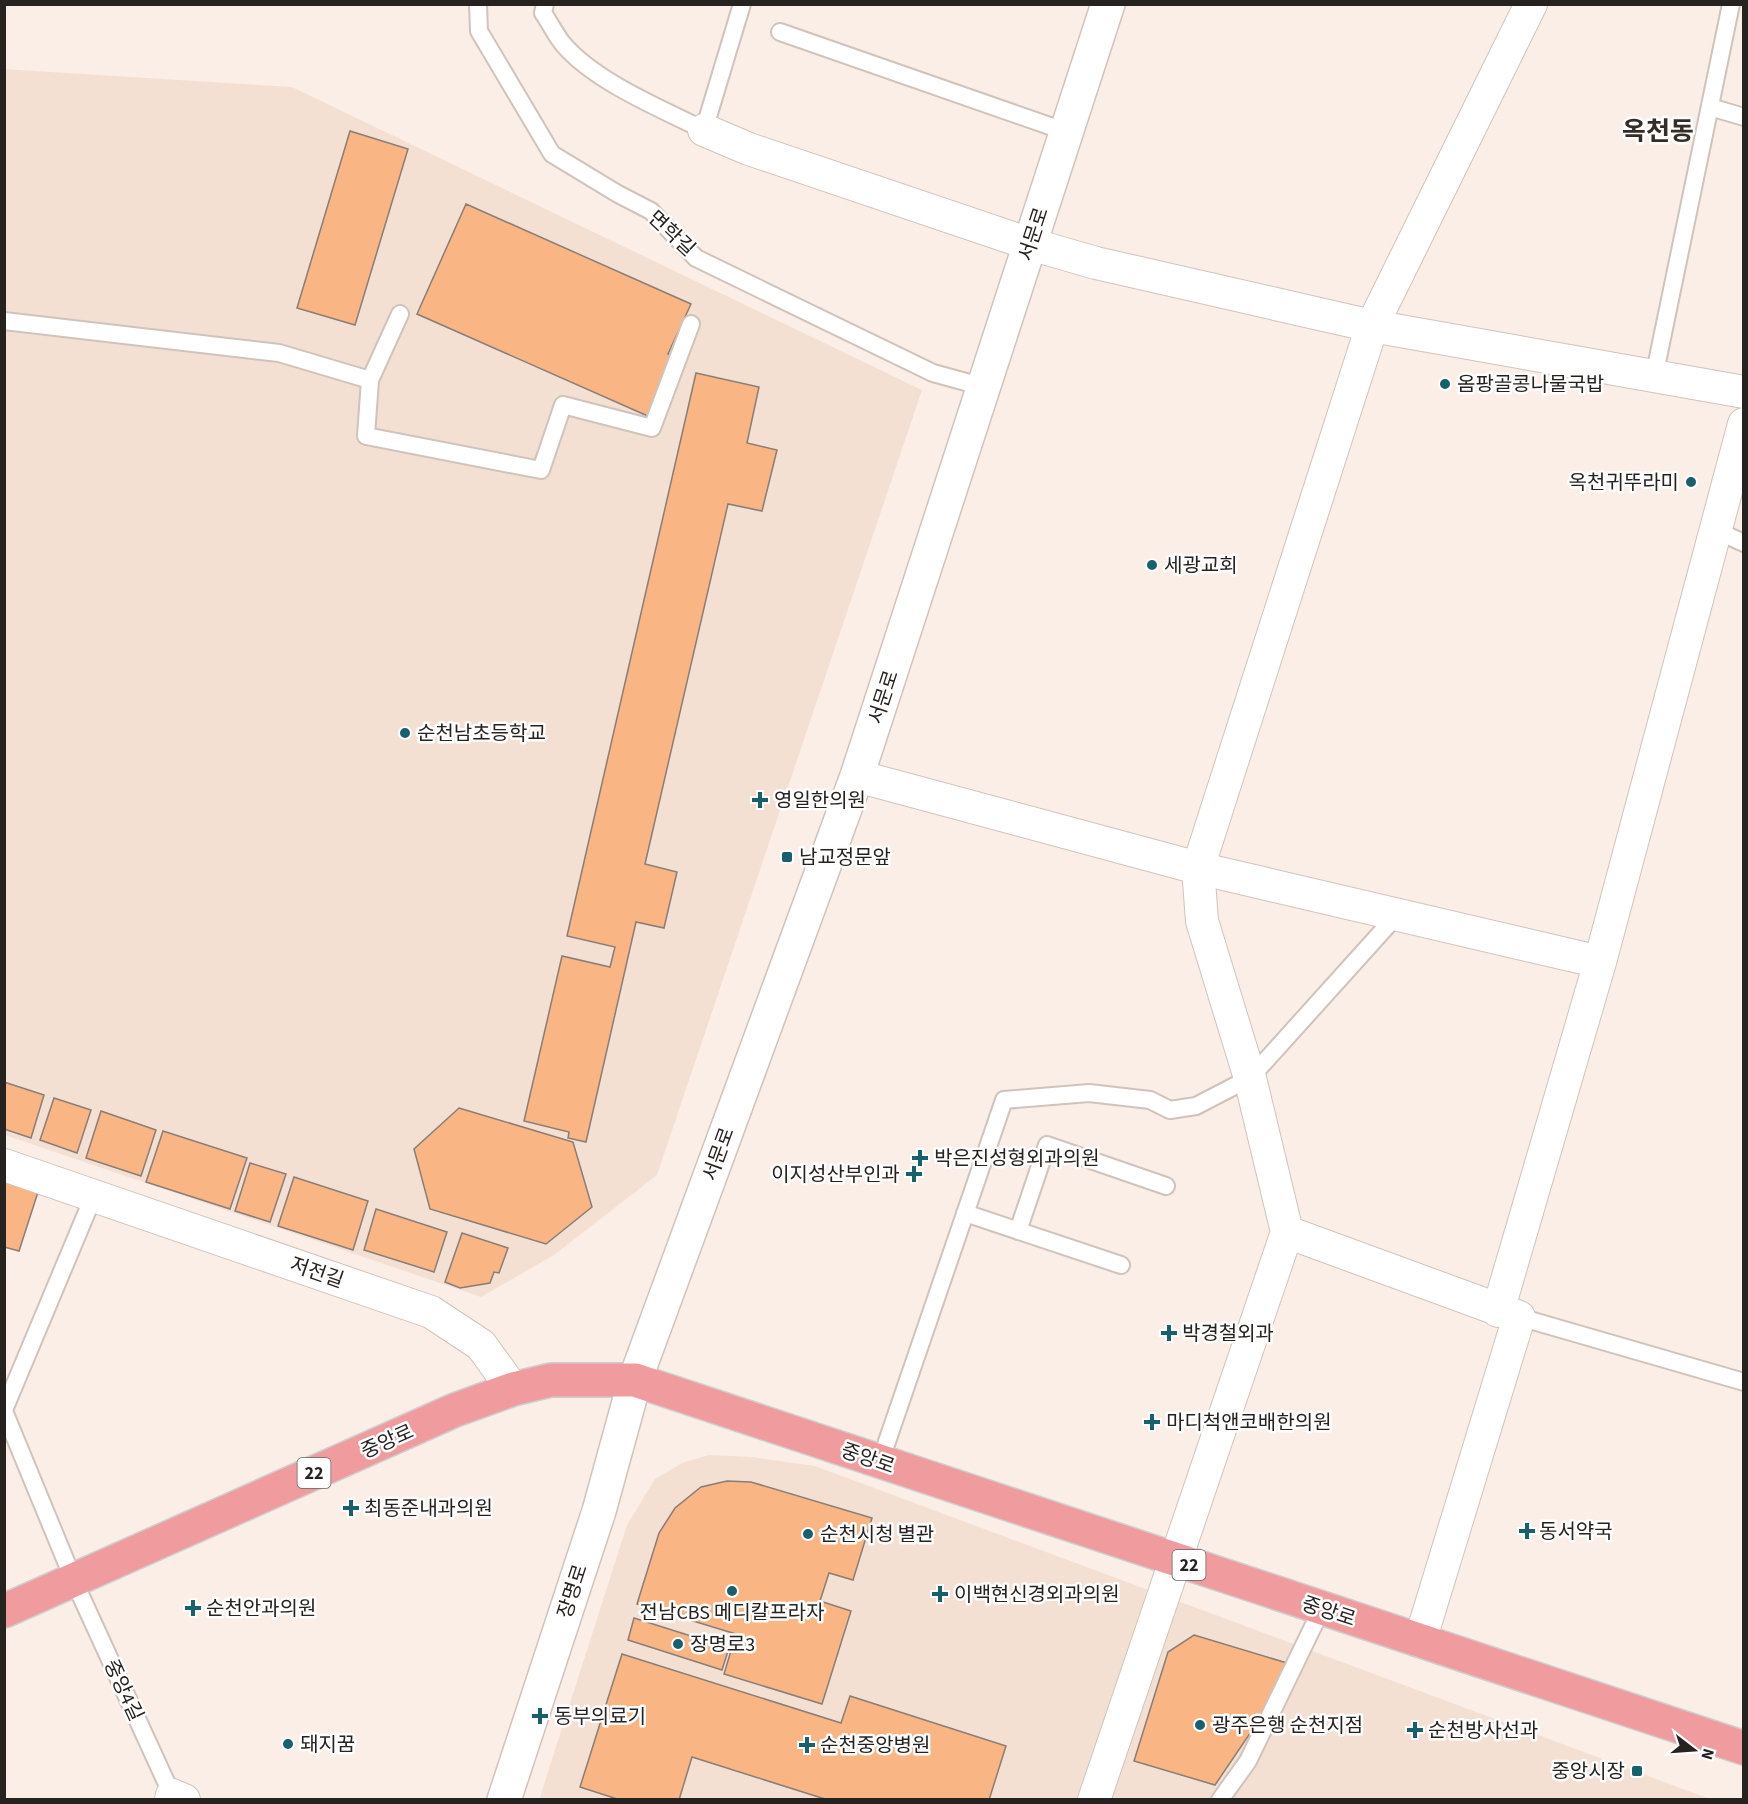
<svg xmlns="http://www.w3.org/2000/svg" width="1748" height="1804" viewBox="0 0 1748 1804" font-family="'Source Sans 3','Noto Sans KR',sans-serif">
<style>
.built{fill:#f4e0d3}
.building{fill:#f9b583;stroke:#897e76;stroke-width:1.5}
.lines{fill:none;stroke-linecap:round;stroke-linejoin:round}
.service-casing{stroke:#d0c3bb;stroke-width:20}
.minor-casing{stroke:#d0c3bb;stroke-width:34}
.tertiary-casing{stroke:#d0c3bb;stroke-width:36}
.primary-casing{stroke:#cfcece;stroke-width:36}
.service{stroke:#fff;stroke-width:16}
.minor{stroke:#fff;stroke-width:32}
.tertiary{stroke:#fff;stroke-width:33}
.primary{stroke:#f09b9e;stroke-width:33}
.poi-dot{fill:#17616f;stroke:#fefefe;stroke-width:2}
.labels{text-anchor:middle;stroke-width:5;stroke-linejoin:round;paint-order:stroke}
.shield{fill:#fefefe;stroke:#676462;stroke-width:1.5}
.shield-label{font-size:18px;font-weight:bold;fill:#26221f}
.street-label{font-size:20px;fill:#26221f;stroke:#fefefe}
.poi-label{font-size:20px;fill:#26221f;stroke:#fefefe;text-anchor:start}
.district-label{font-size:26px;font-weight:bold;fill:#362c26;stroke:#fefefe}
</style>
<rect width="100%" height="100%" fill="#fbeee6"/>
<!-- built -->
<path class="built" d="M4 69 292 87 922 390 657 1175 554 1255 481 1297 5 1135Z
M709 1455 752 1457 815 1466 1710 1799 539 1800 627 1525 655 1479 682 1463Z"/>
<!-- building -->
<path class="building" d="M350 131 408 149 355 325 297 308Z
M466 204 691 304 668 354 685 362 650 417 417 314Z
M696 373 759 387 747 443 777 450 762 511 728 504 645 864 677 872 664 928 636 922 586 1142 568 1138 569 1132 524 1121 562 956 610 967 615 947 567 936Z
M4 1082 44 1095 31 1138 4 1129Z
M54 1098 91 1110 77 1153 40 1140Z
M459 1108 573 1142 592 1207 546 1244 430 1209 414 1149Z
M101 1111 156 1130 141 1176 86 1158Z
M163 1131 247 1158 230 1209 146 1182Z
M250 1163 286 1174 270 1222 235 1211Z
M294 1177 368 1201 353 1250 278 1226Z
M4 1178 39 1189 19 1251 4 1247Z
M376 1209 447 1232 434 1272 364 1250Z
M462 1233 508 1248 499 1273 494 1272 490 1283 460 1288 445 1282Z
M727 1481 751 1482 872 1518 853 1580 829 1573 820 1601 851 1611 822 1704 724 1674 736 1634 637 1604 659 1533 675 1508 701 1487Z
M634 1618 729 1648 722 1670 628 1640Z
M1194 1635 1287 1663 1280 1689 1215 1785 1134 1761 1168 1652Z
M622 1654 841 1723 850 1696 1006 1746 989 1800H828L692 1757 679 1800H620L580 1787Z"/>
<g class="lines">
<!-- service casing -->
<g class="service-casing">
<path id="service" d="M478 4 479 31 552 154 618 194 651 211 696 258 933 373 984 387
M545 4 543 13C550 23 555 34 563 44 594 81 661 109 704 130L742 4
M780 32 1067 132
M1710 107 1744 117
M4 321 279 353 370 380 400 314
M1654 377 1731 4
M370 380 366 436 541 470 563 405 652 428 691 324
M1715 530 1744 543
M965 1213 1121 1265
M1018 1231 1047 1145 1166 1186
M1519 1317 1744 1382
M4 1410 94 1195
M4 1411 74 1581 172 1795
M880 1462 1004 1100 1089 1093 1150 1100 1170 1110 1196 1106 1250 1078 1397 915
M1220 1800 1248 1761 1322 1608"/>
</g>
<!-- minor casing -->
<g class="minor-casing">
<path id="minor" d="M704 130 749 149 1030 244 1096 263 1372 326 1744 392
M857 776 1198 868 1372 326 1531 4
M1600 962 1744 424
M4 1165 431 1312 481 1345 513 1389
M1287 1232 1519 1317 1420 1641
M171 1800 172 1795 184 1800
M1094 1800 1287 1232 1250 1078 1202 921 1198 868 1600 962 1498 1311"/>
</g>
<!-- tertiary casing -->
<g class="tertiary-casing">
<path id="tertiary" d="M504 1800 599 1511 635 1380 857 776 1108 4"/>
</g>
<!-- primary casing -->
<g class="primary-casing">
<path id="primary" d="M4 1611 455 1410 513 1389 551 1380H635L1744 1748"/>
</g>
<!-- service -->
<use href="#service" class="service"/>
<!-- minor -->
<use href="#minor" class="minor"/>
<!-- tertiary -->
<use href="#tertiary" class="tertiary"/>
<!-- primary -->
<use href="#primary" class="primary"/>
</g>
<!-- markers -->
<g class="poi-dot">
<circle cx="1445" cy="384" r="6"/>
<circle cx="1691" cy="482" r="6"/>
<circle cx="1152" cy="565" r="6"/>
<circle cx="405" cy="733" r="6"/>
<path d="M757 791h6v6h6v6h-6v6h-6v-6h-6v-6h6z"/>
<rect x="781" y="851" width="12" height="12" rx="3"/>
<path d="M917 1149h6v6h6v6h-6v6h-6v-6h-6v-6h6z"/>
<path d="M911 1165h6v6h6v6h-6v6h-6v-6h-6v-6h6z"/>
<path d="M1166 1324h6v6h6v6h-6v6h-6v-6h-6v-6h6z"/>
<path d="M1149 1413h6v6h6v6h-6v6h-6v-6h-6v-6h6z"/>
<path d="M348 1499h6v6h6v6h-6v6h-6v-6h-6v-6h6z"/>
<path d="M1524 1522h6v6h6v6h-6v6h-6v-6h-6v-6h6z"/>
<circle cx="808" cy="1534" r="6"/>
<circle cx="732" cy="1591" r="6"/>
<path d="M937 1585h6v6h6v6h-6v6h-6v-6h-6v-6h6z"/>
<path d="M190 1599h6v6h6v6h-6v6h-6v-6h-6v-6h6z"/>
<circle cx="678" cy="1644" r="6"/>
<path d="M537 1707h6v6h6v6h-6v6h-6v-6h-6v-6h6z"/>
<circle cx="1200" cy="1725" r="6"/>
<path d="M1412 1721h6v6h6v6h-6v6h-6v-6h-6v-6h6z"/>
<circle cx="288" cy="1744" r="6"/>
<path d="M804 1736h6v6h6v6h-6v6h-6v-6h-6v-6h6z"/>
<rect x="1631" y="1765" width="12" height="12" rx="3"/>
</g>
<g class="labels">
<!-- shield labels -->
<g class="shield">
<rect x="297.5" y="1458" width="33" height="30" rx="4.5"/>
<rect x="1172.5" y="1550" width="33" height="30" rx="4.5"/>
</g>
<g class="shield-label">
<text x="314" y="1479">22</text>
<text x="1189" y="1571">22</text>
</g>
<!-- street labels -->
<g class="street-label">
<text transform="translate(672 233) rotate(43)" y="7">면학길</text>
<text transform="translate(1033 234) rotate(-72)" y="7">서문로</text>
<text transform="translate(883 697) rotate(-72)" y="7">서문로</text>
<text transform="translate(718 1154) rotate(-70)" y="7">서문로</text>
<text transform="translate(317 1272) rotate(19)" y="7">저전길</text>
<text transform="translate(387 1441) rotate(-24)" y="7">중앙로</text>
<text transform="translate(868 1458) rotate(19)" y="7">중앙로</text>
<text transform="translate(572 1591) rotate(-72)" y="7">장명로</text>
<text transform="translate(1329 1611) rotate(18)" y="7">중앙로</text>
<text transform="translate(124 1690) rotate(65)" y="7">중앙4길</text>
</g>
<!-- poi labels -->
<g class="poi-label">
<text x="1457" y="391">옴팡골콩나물국밥</text>
<text x="1679" y="489" text-anchor="end">옥천귀뚜라미</text>
<text x="1164" y="572">세광교회</text>
<text x="417" y="740">순천남초등학교</text>
<text x="774" y="807">영일한의원</text>
<text x="799" y="864">남교정문앞</text>
<text x="934" y="1165">박은진성형외과의원</text>
<text x="900" y="1181" text-anchor="end">이지성산부인과</text>
<text x="1182" y="1340">박경철외과</text>
<text x="1166" y="1429">마디척앤코배한의원</text>
<text x="364" y="1515">최동준내과의원</text>
<text x="1539" y="1538">동서약국</text>
<text x="820" y="1541">순천시청 별관</text>
<text x="954" y="1601">이백현신경외과의원</text>
<text x="206" y="1615">순천안과의원</text>
<text x="732" y="1619" text-anchor="middle">전남CBS 메디칼프라자</text>
<text x="690" y="1651">장명로3</text>
<text x="554" y="1723">동부의료기</text>
<text x="1212" y="1732">광주은행 순천지점</text>
<text x="1428" y="1737">순천방사선과</text>
<text x="300" y="1751">돼지꿈</text>
<text x="820" y="1752">순천중앙병원</text>
<text x="1625" y="1778" text-anchor="end">중앙시장</text>
</g>
<!-- district labels -->
<g class="district-label">
<text x="1658" y="140">옥천동</text>
</g>
</g>
<!-- border -->
<rect width="1748" height="1804" fill="none" stroke="#26221f" stroke-width="12"/>
<!-- north arrow -->
<g transform="translate(1694 1750) rotate(107)" stroke="#fefefe" stroke-width="4.5" paint-order="stroke">
<path d="M0-4.5L10 22L0 15L-10 22Z" fill="#26221f"/>
<text y="-9" font-size="16" font-weight="bold" text-anchor="middle" fill="#26221f">N</text>
</g>
</svg>
